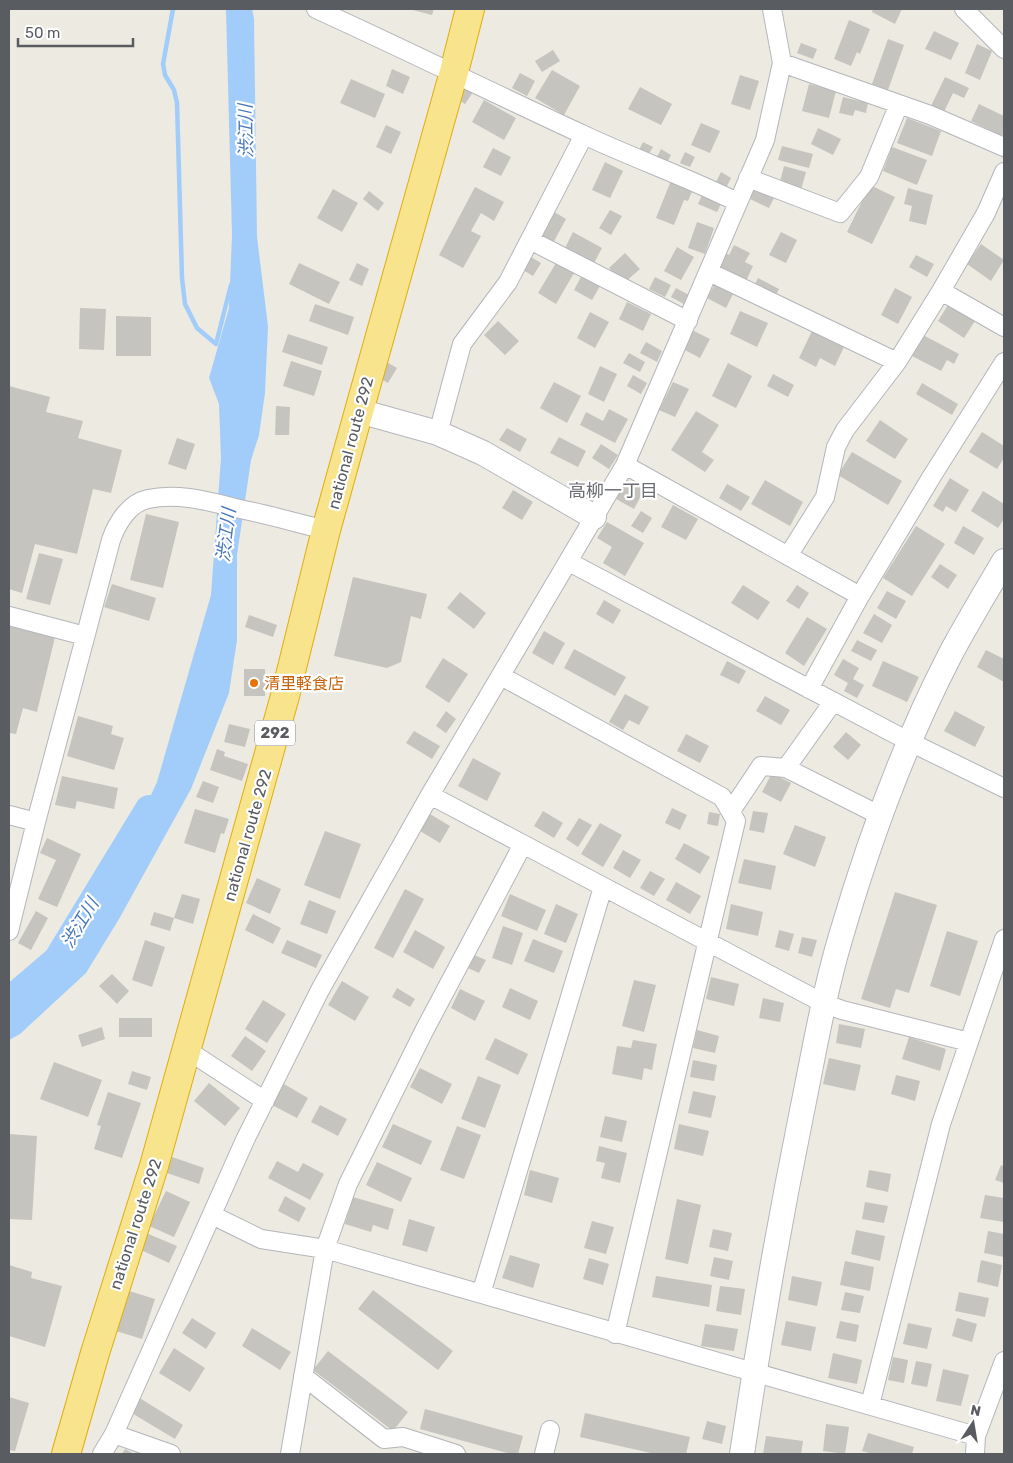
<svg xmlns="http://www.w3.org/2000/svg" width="1013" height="1463" viewBox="0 0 1013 1463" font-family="Rubik,'Noto Sans JP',sans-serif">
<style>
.water{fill:#a2cdfa}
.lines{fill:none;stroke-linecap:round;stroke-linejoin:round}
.stream{stroke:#a2cdfa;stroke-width:4.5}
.river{stroke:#a2cdfa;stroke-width:28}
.building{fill:#c6c4be}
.street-casing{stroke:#b3b6bb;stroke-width:20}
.secondary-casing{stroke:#b5b7bd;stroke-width:26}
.highway-casing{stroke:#e0ae0c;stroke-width:30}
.street{stroke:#fff;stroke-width:18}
.secondary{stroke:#fff;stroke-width:24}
.highway{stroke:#f7e48d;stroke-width:28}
.food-dot{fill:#e8710a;stroke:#fff;stroke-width:2}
.labels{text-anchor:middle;stroke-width:4.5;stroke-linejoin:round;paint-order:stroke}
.shield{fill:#fff;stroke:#8b8d90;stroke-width:1}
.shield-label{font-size:15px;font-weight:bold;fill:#595c61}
.street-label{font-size:16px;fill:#595c61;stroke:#fff}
.food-label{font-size:16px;fill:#c56008;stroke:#fff;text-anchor:start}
.water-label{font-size:18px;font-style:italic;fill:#4777bb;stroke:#fff}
.neighbourhood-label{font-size:18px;fill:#6a6e73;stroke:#fff}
</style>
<rect width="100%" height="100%" fill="#eceae1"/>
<!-- water -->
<path class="water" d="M226 9H252L254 19 257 237 268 326 265 393 259 435 251 460 237 555V640L229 693 191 789 119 919 86 973 20 1034 9 1040V993L51 958 108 888 157 782 211 595 221 458 219 404 209 378 229 308 232 235Z"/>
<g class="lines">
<!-- stream -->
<path class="stream" d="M173 9 163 64 165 75 174 90 177 103 182 278 185 304 197 328 216 344 231 285"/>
<!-- river -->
<path class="river" d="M9 1001 57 960 149 809"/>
</g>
<!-- building -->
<path class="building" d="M409 9H434L432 15Z
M873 9H902L895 24 872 12Z
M849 20 870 29 860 54 857 52 851 66 834 59Z
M934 31 959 43 951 60 925 49Z
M888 39 904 45 888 90 872 84Z
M801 43 817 49 813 59 797 53Z
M977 44 992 51 980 80 965 73Z
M553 50 560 61 542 72 535 61Z
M392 69 410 77 403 94 386 86Z
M552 70 580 86 564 115 535 98Z
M520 73 535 81 527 96 512 88Z
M740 75 759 81 750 110 731 104Z
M945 77 969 88 964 98 953 93 944 112 931 106Z
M351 79 385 94 375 118 340 103Z
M809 84 836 91 829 118 802 111Z
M462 85 473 92 465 104 454 97Z
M640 87 672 104 661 125 628 109Z
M843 97 868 103 866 113 855 110 853 116 839 113Z
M484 100 516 118 504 140 472 122Z
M979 104 1004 116V130L1002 136 971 121Z
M907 118 941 131 932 156 897 143Z
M701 123 720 131 710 153 691 145Z
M386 125 401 132 391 154 376 147Z
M818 128 841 139 833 155 811 144Z
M643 142 653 147 647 157 638 152Z
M782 146 813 154 809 168 778 160Z
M892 147 927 160 917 185 883 171Z
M493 148 511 157 501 176 483 167Z
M661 149 671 155 666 165 656 159Z
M685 152 695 157 690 167 680 163Z
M605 162 623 171 610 198 592 190Z
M784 166 806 172 801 190 779 185Z
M721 172 731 178 726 188 716 182Z
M672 178 694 187 688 201 684 200 674 225 656 218Z
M756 185 776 194 769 208 750 199Z
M870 185 895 197 872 244 847 232Z
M475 187 504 202 494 221 481 213 471 231 481 236 463 268 439 255Z
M908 188 933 195 926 225 909 221 912 206 904 204Z
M333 189 358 203 342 232 317 218Z
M369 191 384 203 378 211 363 199Z
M703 193 722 202 717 212 698 204Z
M551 210 566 219 552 245 537 236Z
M610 210 622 216 611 235 599 228Z
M697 222 714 228 705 254 688 248Z
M573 232 602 248 593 265 564 250Z
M781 232 797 240 786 263 769 255Z
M981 244 1004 260 991 281 967 264Z
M734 245 750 253 745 262 753 266 746 281 718 267 725 253 729 255Z
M677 247 694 257 681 280 664 271Z
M625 253 640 269 624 283 609 268Z
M916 255 934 264 927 277 909 267Z
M531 257 541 263 533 276 523 270Z
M299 263 340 282 329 304 289 284Z
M357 263 369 269 362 286 349 280Z
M556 263 574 273 556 304 538 293Z
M582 275 600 286 592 300 574 290Z
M655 277 671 285 665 297 649 289Z
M758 278 779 289 773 300 752 290Z
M715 284 733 294 726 308 707 298Z
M676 288 689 295 684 304 671 297Z
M895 288 912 297 898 324 881 315Z
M627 302 651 314 643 331 619 319Z
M315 304 354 317 348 335 309 321Z
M948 305 975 321 964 338 938 321Z
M80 308 106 309 104 350 79 349Z
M740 311 768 323 757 347 730 334Z
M590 312 609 322 595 348 577 338Z
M116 316 151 317V356H116Z
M498 321 519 341 505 355 484 335Z
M692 330 710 339 700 358 683 349Z
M812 331 844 347 835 366 820 358 816 367 799 358Z
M288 334 328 347 322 365 282 352Z
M923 335 959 354 954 364 947 360 941 371 912 356Z
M646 342 662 351 657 362 640 353Z
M629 353 645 362 640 372 623 363Z
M383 360 397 368 388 383 374 375Z
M291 361 322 371 314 396 283 386Z
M728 363 752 376 736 408 712 396Z
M600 366 617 374 604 402 588 394Z
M773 374 794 385 788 397 767 386Z
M633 375 647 383 641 394 627 386Z
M554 382 581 396 567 423 540 408Z
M673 382 689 389 675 417 659 410Z
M922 383 958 404 952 415 916 394Z
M9 386 50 397 46 412 83 421 78 438 122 450 111 493 93 489 77 554 35 544 22 593 9 589Z
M276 406 290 407 289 435H275Z
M609 409 628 419 615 443 580 425 586 412 603 421Z
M696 411 719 425 702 452 714 460 705 472 671 450Z
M880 420 908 439 895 459 866 441Z
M507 428 527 439 520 452 499 440Z
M982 432 1004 446V458L997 469 969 452Z
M559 437 586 451 578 467 550 453Z
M177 438 195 444 186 470 168 464Z
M601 444 618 455 609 469 592 458Z
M852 452 902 481 888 505 838 475Z
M950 478 969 490 956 512 946 506 943 512 933 506Z
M627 480 644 490 634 509 616 499Z
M765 480 803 502 790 526 751 504Z
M727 484 750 497 741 511 719 498Z
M513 490 533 502 522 520 502 508Z
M983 491 1004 504V519L998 528 971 511Z
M673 505 698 519 686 540 661 527Z
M641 511 652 518 643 533 631 526Z
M146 514 179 522 163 588 130 580Z
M607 522 644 543 625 576 603 563 612 547 597 538Z
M916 526 945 544 912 596 883 578Z
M963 526 984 538 974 555 954 543Z
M39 553 63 559 50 605 26 599Z
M940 564 957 575 948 589 931 577Z
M353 577 427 594 421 619 411 616 401 662 387 668 334 656Z
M112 584 156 598 149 621 104 607Z
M743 585 770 602 758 620 731 603Z
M797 585 809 593 799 609 786 601Z
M887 591 906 601 896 619 877 608Z
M460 592 486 613 474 629 447 608Z
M604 600 621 610 613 624 596 614Z
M874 614 892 625 882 643 863 633Z
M249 615 277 625 273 637 245 627Z
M807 617 827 629 804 666 785 653Z
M9 626 55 637 37 712 23 708 16 734 9 733Z
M544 631 565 643 553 665 532 653Z
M857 640 877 650 871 661 851 651Z
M574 649 626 677 615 696 564 668Z
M986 650 1004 659V682L977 667Z
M443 658 468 674 449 703 425 687Z
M843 659 859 668 853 679 864 685 857 698 844 691 848 683 834 675Z
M727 661 746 671 739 684 720 675Z
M883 661 919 677 907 702 872 686Z
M244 669H265V696H244Z
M625 694 649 707 639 725 629 720 623 730 609 722Z
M765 696 790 710 781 725 756 711Z
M446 711 456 719 446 733 436 726Z
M955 711 985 727 975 747 944 731Z
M78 716 113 726 111 734 124 738 114 770 67 756Z
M229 724 250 729 245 747 224 742Z
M414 731 440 746 432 759 406 743Z
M846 732 861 745 848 760 833 747Z
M686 734 709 746 700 763 677 751Z
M217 749 225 752 224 756 248 764 242 781 210 770Z
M473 758 501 773 487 801 458 786Z
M772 773 791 783 781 802 762 792Z
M62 776 118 788 114 809 77 801 75 809 55 805Z
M203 781 219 787 213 803 196 797Z
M672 808 687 815 680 830 665 823Z
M195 809 229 819 224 834 221 833 215 853 184 843Z
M543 811 563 823 554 838 534 826Z
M753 811 768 813 764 833 749 830Z
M709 812 720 814 718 826 707 824Z
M430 814 450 826 440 843 420 831Z
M579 818 592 825 578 847 566 839Z
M600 823 622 835 603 867 581 854Z
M795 825 826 837 815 867 783 854Z
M325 831 361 844 340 899 304 885Z
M47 838 81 854 57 907 38 899 56 860 40 853Z
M684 843 710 857 700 874 675 859Z
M623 850 641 860 630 878 613 868Z
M744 859 776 866 771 890 738 883Z
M650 871 665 879 654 896 640 888Z
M257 878 281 889 270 914 246 903Z
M676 882 701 896 690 914 666 900Z
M405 889 424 899 393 958 374 948Z
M895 892 937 905 909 993 896 989 890 1008 861 999Z
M182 894 200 899 193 924 174 918Z
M510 894 546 910 537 931 501 916Z
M309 900 336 911 327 934 300 924Z
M556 904 578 914 566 943 544 934Z
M731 904 763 912 758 936 726 929Z
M36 911 48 918 31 950 18 943Z
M154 912 174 918 170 931 150 925Z
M253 914 281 928 273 944 245 930Z
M503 926 523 933 512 965 492 958Z
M415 930 445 947 433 969 403 952Z
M779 930 794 934 789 951 775 947Z
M947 931 978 941 960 996 930 986Z
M802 937 817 940 812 957 798 953Z
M533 939 563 951 554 973 524 961Z
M145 940 165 947 152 987 132 980Z
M287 940 322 955 316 968 281 953Z
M474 955 486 960 479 973 468 968Z
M112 974 129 991 117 1004 99 986Z
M711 977 739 984 734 1006 706 999Z
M634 980 656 985 644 1032 622 1026Z
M342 981 369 997 355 1021 328 1005Z
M397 988 415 999 410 1007 392 997Z
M510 988 538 1001 530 1020 502 1007Z
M460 989 485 1001 475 1021 451 1008Z
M763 998 784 1003 780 1022 759 1018Z
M263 1000 286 1014 267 1043 245 1029Z
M119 1018H152V1037H119Z
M839 1024 865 1029 861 1048 836 1043Z
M102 1027 105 1039 82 1047 78 1035Z
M697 1030 719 1036 715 1053 693 1048Z
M245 1036 266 1051 252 1071 231 1056Z
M909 1037 946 1049 940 1071 902 1059Z
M495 1038 528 1054 518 1075 485 1059Z
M633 1040 657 1044 652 1070 644 1068 642 1080 612 1074 617 1046 631 1048Z
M829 1058 861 1065 855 1091 823 1084Z
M693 1060 717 1065 714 1081 690 1077Z
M54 1062 102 1080 88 1117 40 1099Z
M420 1068 452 1084 442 1104 410 1087Z
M132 1071 151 1077 147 1090 128 1084Z
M896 1075 920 1081 915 1101 891 1094Z
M478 1076 501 1085 485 1128 461 1119Z
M209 1083 240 1108 225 1126 194 1101Z
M284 1084 308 1098 297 1118 272 1105Z
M693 1091 716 1096 711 1118 688 1113Z
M108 1092 141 1103 122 1158 94 1149 101 1126 97 1125Z
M320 1105 347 1119 338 1136 311 1122Z
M605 1116 627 1121 622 1142 600 1137Z
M393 1124 432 1141 421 1165 382 1147Z
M679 1124 709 1131 703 1156 674 1149Z
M457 1126 481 1135 464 1179 440 1170Z
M9 1134 37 1136 32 1220 9 1219Z
M599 1146 627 1153 620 1183 601 1178 605 1163 596 1161Z
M172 1157 204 1168 199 1184 167 1173Z
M277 1161 298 1172 303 1163 324 1174 310 1200 268 1178Z
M377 1162 412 1178 401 1202 366 1185Z
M1001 1165 1004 1166V1183L995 1180Z
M530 1170 559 1178 552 1203 524 1195Z
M869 1170 891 1174 888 1192 866 1187Z
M166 1191 190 1202 174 1237 149 1226Z
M985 1195 1004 1198V1222L980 1218Z
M285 1196 306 1208 299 1222 278 1211Z
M353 1197 394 1209 388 1230 373 1225 371 1232 345 1224Z
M677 1199 701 1205 688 1264 665 1259Z
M865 1202 888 1206 884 1223 862 1219Z
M409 1219 435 1227 427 1252 402 1245Z
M592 1221 614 1227 606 1254 584 1248Z
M713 1229 732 1233 728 1251 709 1247Z
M856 1230 885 1236 880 1261 851 1254Z
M988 1231 1004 1234V1257L984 1253Z
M146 1233 177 1246 169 1263 139 1249Z
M510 1255 540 1264 533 1288 502 1278Z
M714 1257 733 1261 729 1280 710 1276Z
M589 1258 609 1264 603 1285 583 1279Z
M981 1260 1002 1265 998 1287 977 1282Z
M845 1261 874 1267 870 1291 840 1285Z
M9 1265 32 1272 31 1278 62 1286 45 1347 9 1336Z
M656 1276 712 1285 709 1307 652 1297Z
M792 1276 822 1282 817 1306 788 1300Z
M720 1286 745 1289 741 1315 716 1311Z
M126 1290 155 1299 142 1339 113 1330Z
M373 1290 453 1351 438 1370 358 1309Z
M845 1292 864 1296 860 1313 841 1310Z
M959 1292 989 1298 985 1317 955 1311Z
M192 1318 216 1333 206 1349 182 1333Z
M957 1318 977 1324 972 1342 952 1336Z
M786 1321 816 1327 811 1351 781 1345Z
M840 1321 859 1325 856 1342 836 1338Z
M908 1323 932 1328 927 1349 903 1344Z
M705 1324 738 1329 734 1351 701 1346Z
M252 1328 291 1352 280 1370 242 1346Z
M174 1348 205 1368 190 1392 159 1373Z
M328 1351 408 1412 393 1431 313 1370Z
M833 1353 862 1360 857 1384 828 1378Z
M893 1357 908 1360 904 1383 888 1380Z
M916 1361 932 1364 927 1387 911 1384Z
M943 1369 969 1375 961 1406 936 1401Z
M9 1397 29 1403 15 1451 9 1450Z
M138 1397 183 1425 175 1439 130 1412Z
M425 1409 523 1436 518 1454H511L420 1429Z
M585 1413 690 1437 686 1454H655L580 1437Z
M707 1421 726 1426 722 1444 702 1439Z
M826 1424 849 1427 845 1454 823 1451Z
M868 1433 914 1447 912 1454H873L862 1451Z
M766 1436 803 1441 801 1454H763Z
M125 1449 134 1454H122Z"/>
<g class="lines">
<!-- street casing -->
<g class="street-casing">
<path id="street" d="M316 9C406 50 495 94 584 135 635 159 687 177 737 202
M964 9 1004 49
M782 63 930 115 1004 147
M748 178 840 213 869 177 899 104
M530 240 688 321
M709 272 897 362
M941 291 1004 327
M438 433 462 344 508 282 584 135
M625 465 860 596
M788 556 825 497 836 447 845 430 897 362 941 291 986 213 1004 172
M569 562 910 742 1004 788
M9 616 85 636
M501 676 722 797 736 821 615 1334
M809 689 860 596 932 476 1004 362
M786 768 881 816
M430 795 823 1003 842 1010 969 1042
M731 811 761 766 786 768 833 702
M9 815 36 822
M9 931 36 822 111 540C117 523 129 503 148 499 178 492 211 502 240 509 269 515 297 523 326 530
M187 1050 265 1101
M212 1215 261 1239 325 1249 976 1436
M481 1294 603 887
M303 1376 384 1439 403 1437 456 1454
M870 1405 941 1124 1004 939
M114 1434 171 1454
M102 1454 114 1434 245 1140 320 990 430 795 625 465 765 140 782 63 772 9
M290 1454 325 1249 348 1184 424 1031 522 846
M544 1454 550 1430
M975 1454 976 1436 1004 1361"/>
</g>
<!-- secondary casing -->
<g class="secondary-casing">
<path id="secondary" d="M359 411 438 433 483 453 594 517
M742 1454C759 1339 779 1224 802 1111 814 1052 824 993 841 936 869 840 904 744 950 655 967 623 986 592 1004 561"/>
</g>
<!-- highway casing -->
<g class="highway-casing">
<path id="highway" d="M66 1454 95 1353 154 1166 285 696 326 530 359 411 454 72 470 9"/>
</g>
<!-- street -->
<use href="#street" class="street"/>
<!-- secondary -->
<use href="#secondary" class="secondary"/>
<!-- highway -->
<use href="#highway" class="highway"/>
</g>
<!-- markers -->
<circle class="food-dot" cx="254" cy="683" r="5"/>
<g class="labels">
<!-- shield labels -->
<rect class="shield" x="255" y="720.5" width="40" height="25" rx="4"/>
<g class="shield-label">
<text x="275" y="738">292</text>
</g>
<!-- street labels -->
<g class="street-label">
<text transform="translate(350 443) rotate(-75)" y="6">national route 292</text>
<text transform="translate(247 835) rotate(-74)" y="6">national route 292</text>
<text transform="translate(135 1224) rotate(-72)" y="6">national route 292</text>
</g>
<!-- food labels -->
<g class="food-label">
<text x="264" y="689">清里軽食店</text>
</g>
<!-- water labels -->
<g class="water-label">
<text transform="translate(246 131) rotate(-91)" y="6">渋江川</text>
<text transform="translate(226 535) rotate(-83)" y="6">渋江川</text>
<text transform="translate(80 923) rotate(-59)" y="6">渋江川</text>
</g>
<!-- neighbourhood labels -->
<g class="neighbourhood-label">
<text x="613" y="497">高柳一丁目</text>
</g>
</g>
<!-- border -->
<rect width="1013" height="1463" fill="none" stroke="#595c61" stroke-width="20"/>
<!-- north arrow -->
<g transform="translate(973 1423) rotate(12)" stroke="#ffffff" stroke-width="4" paint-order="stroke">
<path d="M0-4L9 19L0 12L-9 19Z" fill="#595c61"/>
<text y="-8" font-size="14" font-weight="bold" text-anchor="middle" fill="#595c61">N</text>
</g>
<!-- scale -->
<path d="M18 38v8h115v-8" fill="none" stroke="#595c61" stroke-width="2.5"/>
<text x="25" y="38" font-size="15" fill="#595c61" stroke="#ffffff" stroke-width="4" paint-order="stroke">50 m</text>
</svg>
